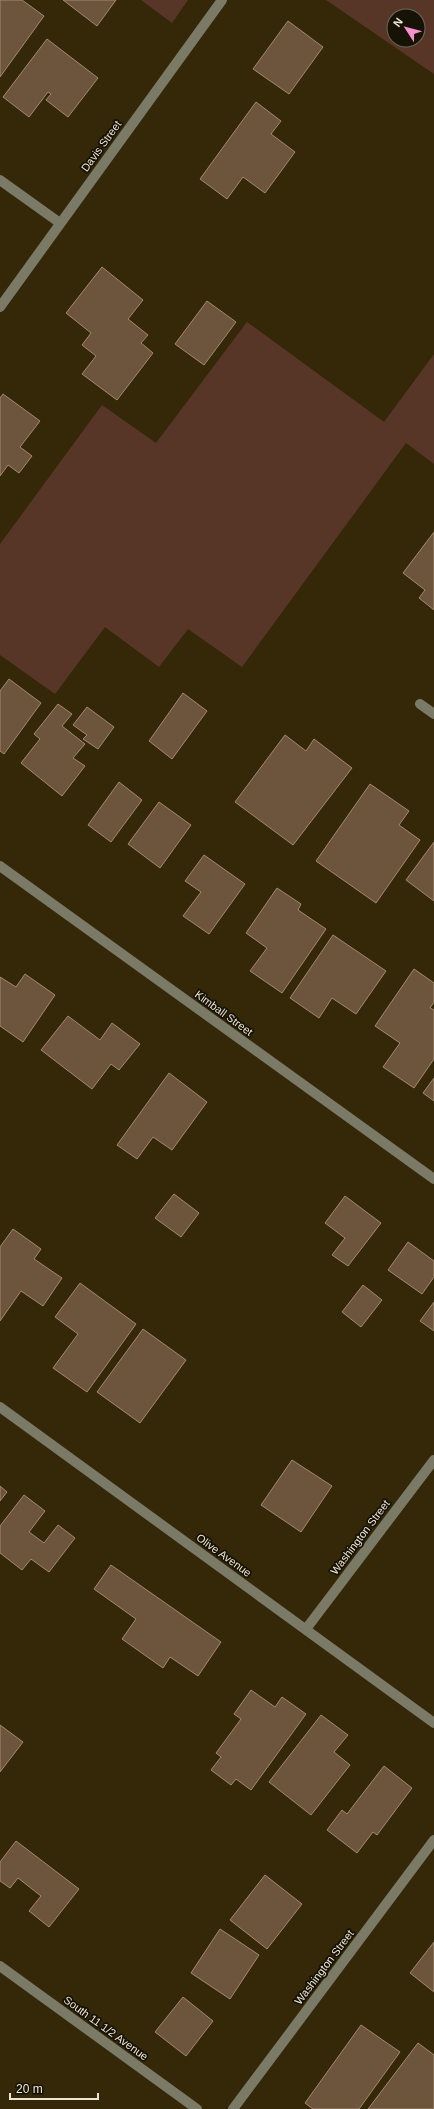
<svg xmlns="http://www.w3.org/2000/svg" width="434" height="2109" viewBox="0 0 434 2109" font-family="Helvetica,sans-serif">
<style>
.green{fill:#573628;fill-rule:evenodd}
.building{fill:#6d543c;stroke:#a3896f}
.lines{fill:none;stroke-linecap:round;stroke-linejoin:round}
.minor{stroke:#7a7a67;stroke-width:10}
.labels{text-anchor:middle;stroke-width:3.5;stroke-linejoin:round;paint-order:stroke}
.street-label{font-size:11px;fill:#eee6d5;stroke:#171206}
</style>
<rect width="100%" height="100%" fill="#342809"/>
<!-- green -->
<path class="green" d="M141 0H188L172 23Z
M326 0H434V74ZM394 16H418V40H394Z
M247 322 384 422 434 354V464L406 443 242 667 188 629 159 667 105 627 55 694 0 655V544L102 405 156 443Z"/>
<!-- building -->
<path class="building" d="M0 0H22L44 16 0 77Z
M63 0H116L97 26Z
M288 21 323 47 289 94 253 69Z
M47 39 98 78 68 117 46 100 51 94 48 92 29 117 3 97Z
M256 102 281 121 271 134 295 152 265 193 243 177 227 199 200 179Z
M102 267 143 300 128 319 148 335 141 343 153 353 117 400 82 374 96 356 82 345 91 333 66 313Z
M207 301 236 322 204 365 175 344Z
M3 394 40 421 20 447 32 456 19 473 8 465 0 476V398Z
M434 532V610L419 598 425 590 403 573Z
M9 679 41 703 4 754 0 751V691Z
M183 693 207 711 172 759 149 741Z
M58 704 72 714 62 726 85 744 73 758 85 766 62 796 21 763 40 739 34 734Z
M87 707 114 727 98 749 83 739 87 735 73 725Z
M285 735 306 751 314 739 352 768 293 845 235 802Z
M119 782 142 800 111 842 88 825Z
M370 784 409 811 399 825 420 840 376 903 316 861Z
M159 802 191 825 160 868 128 844Z
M434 842V901L406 880Z
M204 855 245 884 209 934 183 916 201 892 185 881Z
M277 888 301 904 298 910 326 929 282 993 250 971 267 948 246 933Z
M333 935 386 971 356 1014 332 998 319 1018 290 998Z
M414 969 434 983V1002L430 1008 434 1010V1059L414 1088 383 1067 400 1043 375 1026Z
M25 974 55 995 23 1042 0 1026V977L16 987Z
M68 1016 100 1040 112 1023 140 1044 119 1070 111 1064 92 1089 41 1050Z
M169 1073 207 1102 172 1150 153 1137 137 1159 117 1145Z
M434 1078V1101L423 1093Z
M174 1194 199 1213 181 1237 155 1218Z
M345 1196 381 1223 348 1266 332 1255 345 1238 325 1223Z
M13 1229 41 1249 34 1259 62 1278 43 1306 21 1291 0 1321V1247Z
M408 1242 434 1261V1277L422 1294 388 1270Z
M80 1283 136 1324 87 1392 53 1368 78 1334 55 1317Z
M363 1285 382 1300 361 1327 342 1312Z
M434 1302V1331L420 1321Z
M143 1329 186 1360 140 1423 97 1392Z
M292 1460 332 1486 301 1532 261 1505Z
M0 1486 7 1492 0 1501Z
M24 1495 45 1511 29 1532 44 1543 58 1525 75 1538 49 1572 31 1559 22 1570 0 1553V1526Z
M111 1565 221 1642 198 1676 170 1657 163 1668 122 1639 136 1619 94 1589Z
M251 1690 275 1707 282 1697 306 1714 251 1790 236 1779 231 1785 211 1770 221 1757 216 1753 241 1719 234 1714Z
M321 1715 348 1735 334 1752 350 1765 311 1815 269 1782Z
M0 1725 23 1742 0 1772Z
M384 1766 412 1788 377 1835 373 1832 357 1853 327 1830 342 1810 347 1814Z
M16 1841 79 1889 49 1927 29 1911 41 1896 18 1878 10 1888 0 1881V1862Z
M265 1875 302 1904 267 1949 230 1920Z
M220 1929 259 1955 230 1999 191 1973Z
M434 1942V1992L410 1973Z
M183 1997 213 2021 186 2056 155 2032Z
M361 2025 400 2052 359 2109H313L305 2103Z
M418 2043 434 2055V2109H368Z"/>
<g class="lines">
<!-- minor -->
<path class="minor" d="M0 180 60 223
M0 307 222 0
M420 704 434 714
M0 866 434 1179
M0 1407 434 1723
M306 1629 434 1460
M0 1966 197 2109
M233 2109 434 1840"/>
</g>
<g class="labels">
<!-- street labels -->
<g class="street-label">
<text transform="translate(101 146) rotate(-54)" y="4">Davis Street</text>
<text transform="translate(224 1013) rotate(36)" y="4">Kimball Street</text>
<text transform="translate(360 1537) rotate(-53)" y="4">Washington Street</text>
<text transform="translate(224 1555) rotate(36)" y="4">Olive Avenue</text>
<text transform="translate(324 1967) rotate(-53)" y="4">Washington Street</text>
<text transform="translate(106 2028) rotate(36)" y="4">South 11 1/2 Avenue</text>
</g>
</g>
<!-- north arrow -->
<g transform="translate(406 28) rotate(306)"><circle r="19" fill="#171206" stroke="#6d6759"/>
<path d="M0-3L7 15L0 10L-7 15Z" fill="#f790cf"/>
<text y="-6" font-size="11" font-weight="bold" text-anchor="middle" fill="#eee6d5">N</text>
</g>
<!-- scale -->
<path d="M10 2093v6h88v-6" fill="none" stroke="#eee6d5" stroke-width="2"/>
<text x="16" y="2093" font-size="12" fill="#eee6d5" stroke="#171206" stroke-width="3" paint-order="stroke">20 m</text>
</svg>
